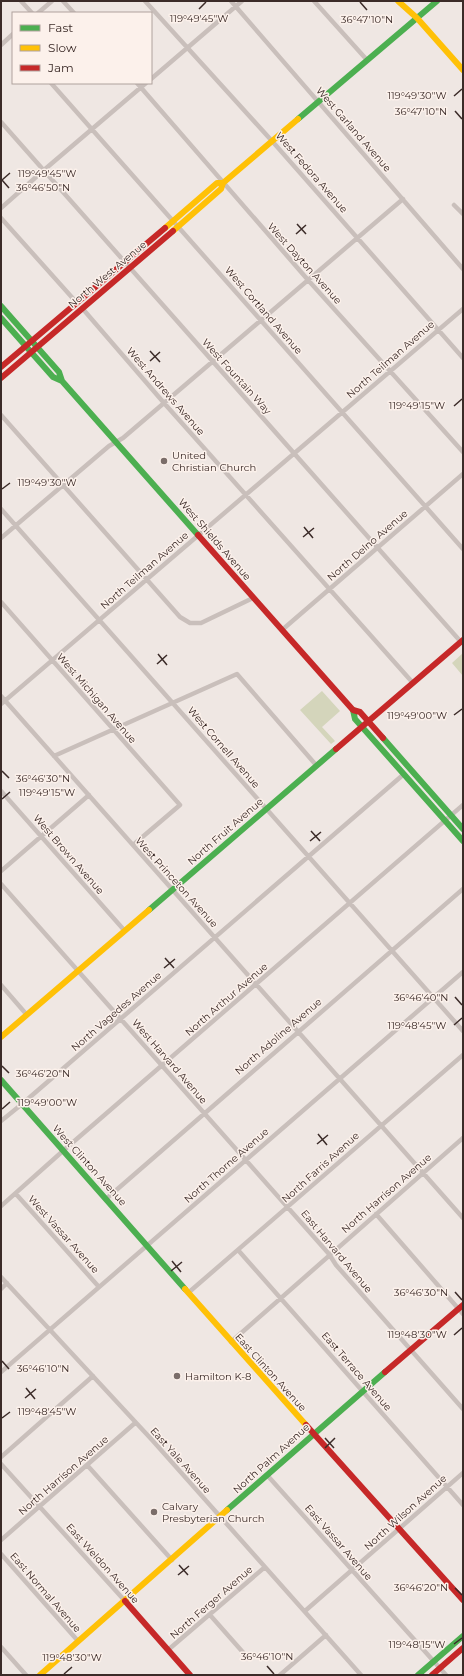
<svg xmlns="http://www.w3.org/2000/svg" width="464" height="1676" viewBox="0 0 464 1676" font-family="Montserrat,sans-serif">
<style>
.green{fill:#d4d5bb}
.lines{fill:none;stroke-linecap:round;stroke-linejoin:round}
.street{stroke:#c9bfbb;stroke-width:4.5}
.fast{stroke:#4caf50;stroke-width:6}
.slow{stroke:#ffc107;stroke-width:6}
.jam{stroke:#c62828;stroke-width:6}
.ticks{fill:none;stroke:#3b2b28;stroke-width:1.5}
.poi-dot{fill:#7a6d69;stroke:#fcf1eb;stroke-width:1.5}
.labels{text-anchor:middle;stroke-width:3;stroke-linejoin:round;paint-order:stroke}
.street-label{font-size:10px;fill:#3b2b28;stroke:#fcf1eb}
.poi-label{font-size:10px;fill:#3b2b28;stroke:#fcf1eb;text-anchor:start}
.ticks-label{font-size:10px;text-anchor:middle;fill:#3b2b28;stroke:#fcf1eb;stroke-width:3;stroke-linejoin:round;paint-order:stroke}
</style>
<rect width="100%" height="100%" fill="#efe7e3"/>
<!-- green -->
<path class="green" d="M463 653V676L452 663Z
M322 691 340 711 322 727 335 741 331 744 300 710Z"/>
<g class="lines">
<!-- street -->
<path class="street" d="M21 1 32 13
M63 1 74 13
M145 1 272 141 463 358
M231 1 463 269
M314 1 367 60
M38 13 52 1
M1 45 13 34
M151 79 242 1
M51 83 463 549
M137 83 308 280 463 452
M1 122 461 642
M454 205 463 214
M1 208 44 170 146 83
M1 218 77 303
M82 308 164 403 413 683
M1 415 180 617 190 623H201L253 598
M1 509 463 1031
M1 538 109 446 123 438 164 403 403 199
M1 602 180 805 133 845
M282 630 463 474
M1 696 463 1218
M1 704 463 309
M54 756 237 674 316 765
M1 791 124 930
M1 871 89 795
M1 884 329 1254 336 1265 463 1409
M1 985 27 1015
M22 1104 404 774
M1 1121 22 1104
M16 1194 99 1287
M106 1199 463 889
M1 1206 64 1150 463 805
M376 1214 463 1314
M238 1250 463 1505
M1 1277 153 1441 361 1675
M1 1289 7 1283
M188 1293 463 1055
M231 1342 463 1138
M1 1372 463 972
M1 1457 93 1376
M1 1464 125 1601
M87 1465 172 1560
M267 1475 446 1675
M1 1540 135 1423
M1 1554 78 1641
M305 1611 463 1473
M210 1615 248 1658
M1 1647 26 1675
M168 1650 265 1567
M280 1675 326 1635"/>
<!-- fast -->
<path class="fast" d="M298 119 437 1
M1 306 59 372 62 381 198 535
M1 318 53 377 62 381
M353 710 355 719 463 841
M383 738 463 829
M149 910 336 749
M1 1080 185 1289
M227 1510 385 1372
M418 1675 463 1636"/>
<!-- slow -->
<path class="slow" d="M398 1 417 18 463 70
M165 228 217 183H223
M173 231 221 189 223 183 298 119
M1 1037 149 910
M185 1289 306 1425
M40 1675 227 1510"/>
<!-- jam -->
<path class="jam" d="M1 367 165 228
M1 378 173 231
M198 535 353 710 360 712 383 738
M336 749 463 640
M385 1372 463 1305
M306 1425 463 1600
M125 1601 190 1675
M432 1675 463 1648"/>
</g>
<!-- ticks -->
<path class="ticks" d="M360 2 367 10M199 9 206 2M454 96 462 89M455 111 462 119M2 180 10 173M2 180 9 188M297 224 306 234M296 234 306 225M150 351 160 362M150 361 160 352M454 406 462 399M2 489 10 483M304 527 313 538M303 537 314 528M158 654 167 665M157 664 167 655M454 715 462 709M2 771 9 778M2 799 10 792M311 831 320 841M310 841 321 832M165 958 174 968M164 968 175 959M455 997 462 1005M454 1025 462 1018M2 1066 9 1073M2 1109 10 1102M318 1134 327 1145M317 1144 328 1135M172 1261 181 1272M171 1271 182 1262M455 1292 462 1300M454 1335 462 1328M2 1361 9 1369M26 1388 35 1399M25 1398 36 1389M2 1418 10 1412M325 1438 334 1448M325 1448 335 1438M179 1565 188 1575M178 1575 189 1566M455 1588 462 1595M454 1644 462 1638M267 1666 274 1674M64 1674 72 1667"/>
<!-- markers -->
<g class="poi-dot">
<circle cx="164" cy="461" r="4"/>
<circle cx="177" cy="1376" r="4"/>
<circle cx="154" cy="1512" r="4"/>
</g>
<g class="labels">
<!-- street labels -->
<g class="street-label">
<text transform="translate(354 129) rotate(49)" y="4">West Garland Avenue</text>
<text transform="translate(312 172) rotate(49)" y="4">West Fedora Avenue</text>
<text transform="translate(305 263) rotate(48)" y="4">West Dayton Avenue</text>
<text transform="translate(107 274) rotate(-40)" y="4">North West Avenue</text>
<text transform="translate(264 310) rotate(49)" y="4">West Cortland Avenue</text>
<text transform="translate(390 359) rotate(-41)" y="4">North Teilman Avenue</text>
<text transform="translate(237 376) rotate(48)" y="4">West Fountain Way</text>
<text transform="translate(166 391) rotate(49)" y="4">West Andrews Avenue</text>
<text transform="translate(215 539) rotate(49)" y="4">West Shields Avenue</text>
<text transform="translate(367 545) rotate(-41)" y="4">North Delno Avenue</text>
<text transform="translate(144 570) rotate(-41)" y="4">North Teilman Avenue</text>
<text transform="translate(97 698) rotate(49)" y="4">West Michigan Avenue</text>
<text transform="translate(224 747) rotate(49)" y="4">West Cornell Avenue</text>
<text transform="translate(225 831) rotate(-41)" y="4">North Fruit Avenue</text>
<text transform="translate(69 854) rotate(49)" y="4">West Brown Avenue</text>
<text transform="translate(177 882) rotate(48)" y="4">West Princeton Avenue</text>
<text transform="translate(226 999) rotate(-41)" y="4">North Arthur Avenue</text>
<text transform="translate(116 1011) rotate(-41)" y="4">North Vagedes Avenue</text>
<text transform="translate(278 1036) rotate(-41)" y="4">North Adoline Avenue</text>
<text transform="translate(170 1061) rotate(49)" y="4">West Harvard Avenue</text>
<text transform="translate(90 1165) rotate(48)" y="4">West Clinton Avenue</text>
<text transform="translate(226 1165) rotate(-41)" y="4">North Thorne Avenue</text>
<text transform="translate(320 1167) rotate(-42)" y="4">North Farris Avenue</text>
<text transform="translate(386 1193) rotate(-41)" y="4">North Harrison Avenue</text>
<text transform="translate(64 1234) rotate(48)" y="4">West Vassar Avenue</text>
<text transform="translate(337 1251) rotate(50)" y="4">East Harvard Avenue</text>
<text transform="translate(357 1371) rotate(49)" y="4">East Terrace Avenue</text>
<text transform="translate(271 1372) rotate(48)" y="4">East Clinton Avenue</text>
<text transform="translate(271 1458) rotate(-42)" y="4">North Palm Avenue</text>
<text transform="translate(181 1460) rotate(48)" y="4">East Yale Avenue</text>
<text transform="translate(63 1475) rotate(-41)" y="4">North Harrison Avenue</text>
<text transform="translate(405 1512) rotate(-42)" y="4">North Wilson Avenue</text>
<text transform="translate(339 1542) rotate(49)" y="4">East Vassar Avenue</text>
<text transform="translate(103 1563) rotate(48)" y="4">East Weldon Avenue</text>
<text transform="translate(46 1592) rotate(49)" y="4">East Normal Avenue</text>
<text transform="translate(211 1602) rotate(-41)" y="4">North Ferger Avenue</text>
</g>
<!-- poi labels -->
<g class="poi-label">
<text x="172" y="459">United<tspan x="172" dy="12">Christian Church</tspan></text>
<text x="185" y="1380">Hamilton K-8</text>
<text x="162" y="1510">Calvary<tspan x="162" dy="12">Presbyterian Church</tspan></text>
</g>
</g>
<g class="ticks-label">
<text x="199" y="22">119°49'45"W</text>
<text x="367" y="23">36°47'10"N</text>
<text x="417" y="99">119°49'30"W</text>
<text x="421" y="115">36°47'10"N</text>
<text x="47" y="177">119°49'45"W</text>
<text x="43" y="191">36°46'50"N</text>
<text x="417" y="409">119°49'15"W</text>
<text x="47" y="486">119°49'30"W</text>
<text x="417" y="719">119°49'00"W</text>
<text x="43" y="782">36°46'30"N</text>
<text x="47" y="796">119°49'15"W</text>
<text x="421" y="1001">36°46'40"N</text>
<text x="417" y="1029">119°48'45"W</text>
<text x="43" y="1077">36°46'20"N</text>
<text x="47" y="1106">119°49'00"W</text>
<text x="421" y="1296">36°46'30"N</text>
<text x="417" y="1338">119°48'30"W</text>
<text x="43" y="1372">36°46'10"N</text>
<text x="47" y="1415">119°48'45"W</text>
<text x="421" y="1591">36°46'20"N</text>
<text x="417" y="1648">119°48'15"W</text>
<text x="267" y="1660">36°46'10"N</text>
<text x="72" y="1661">119°48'30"W</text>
</g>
<!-- border -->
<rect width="464" height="1676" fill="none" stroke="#3b2b28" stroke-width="4"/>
<!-- legend -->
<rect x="12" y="12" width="140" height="72" fill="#fcf1eb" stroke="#afa29d"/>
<rect x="20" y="25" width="20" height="6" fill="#4caf50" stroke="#afa29d"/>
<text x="48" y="32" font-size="12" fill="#3b2b28">Fast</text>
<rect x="20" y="45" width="20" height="6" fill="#ffc107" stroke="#afa29d"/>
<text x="48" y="52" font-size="12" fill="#3b2b28">Slow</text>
<rect x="20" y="65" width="20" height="6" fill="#c62828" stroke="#afa29d"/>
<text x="48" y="72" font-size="12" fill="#3b2b28">Jam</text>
</svg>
